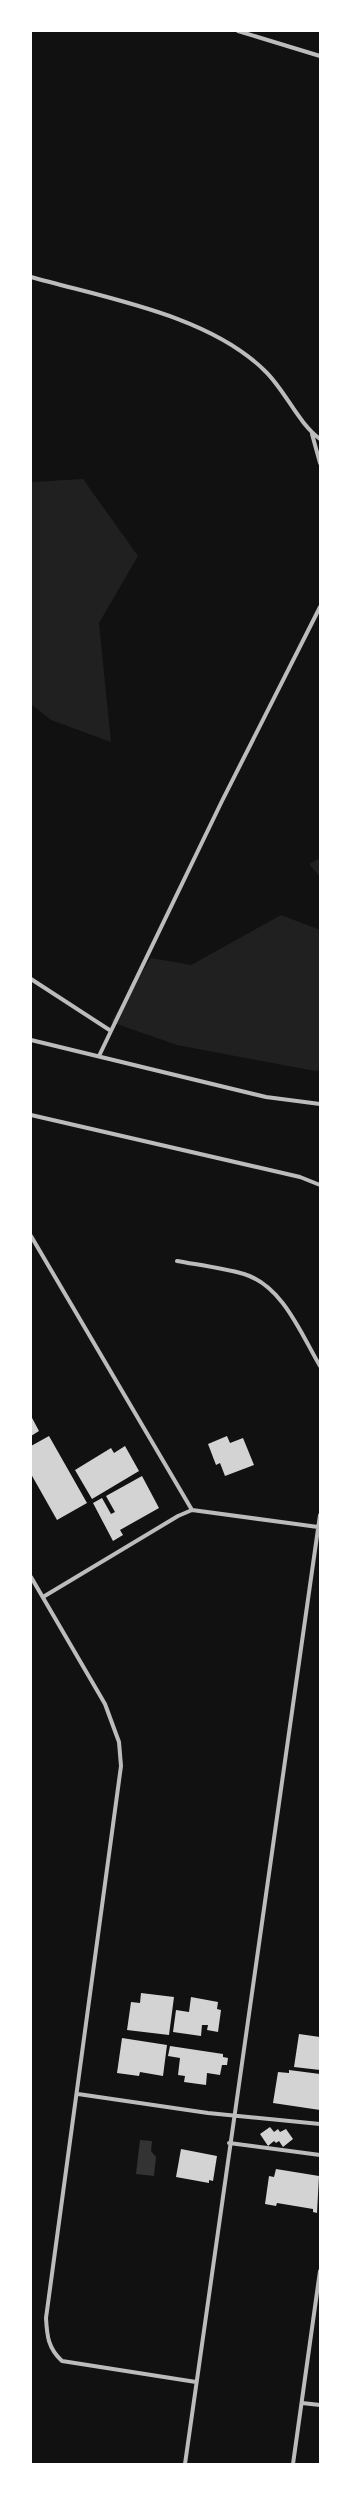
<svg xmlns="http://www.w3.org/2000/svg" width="351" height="2495" viewBox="0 0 351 2495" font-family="Arial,sans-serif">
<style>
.green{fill:#202020}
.water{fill:#333}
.building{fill:#d3d3d3}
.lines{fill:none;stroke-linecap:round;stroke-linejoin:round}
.minor{stroke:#bcbcbc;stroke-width:4}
</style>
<rect width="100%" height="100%" fill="#111"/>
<!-- green -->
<path class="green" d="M83 479 138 556 99 623 111 742 51 720 31 704V482Z
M320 858V877L309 864Z
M281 915 320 930V1070L315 1071 177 1045 111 1022 151 958 191 965Z"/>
<!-- water -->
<path class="water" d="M140 2140 152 2141 151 2151 156 2157 154 2176 136 2174Z"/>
<!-- building -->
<path class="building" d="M31 1416 39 1431 31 1436Z
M49 1436 87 1503 57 1520 31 1474V1446Z
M227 1436 230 1443 243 1438 254 1465 225 1476 220 1463 216 1465 208 1444Z
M125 1446 139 1471 92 1499 75 1470 111 1448 114 1453Z
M142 1476 159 1508 120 1530 123 1535 113 1541 93 1503 102 1498 111 1514 115 1512 106 1496Z
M141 1993 174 1997 169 2035 127 2030 131 2002 140 2003Z
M191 1997 218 2002 217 2009 221 2010 218 2032 207 2030 208 2025H202L201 2036 173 2032 176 2010 189 2012Z
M299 2034 320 2037V2070L294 2067Z
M122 2038 167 2045 163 2076 140 2072 139 2076 117 2073Z
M170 2046 223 2054V2057L228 2058 227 2065H222L220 2075 207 2073 206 2085 184 2082 185 2076 178 2075 180 2058 168 2056Z
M289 2070 320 2074V2110L273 2103 278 2072 289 2073Z
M270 2127 274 2132 278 2129 280 2132 286 2129 293 2139 283 2147 279 2141 276 2143 274 2141 268 2146 260 2134Z
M181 2149 217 2156 213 2181 209 2180V2183L176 2177Z
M276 2169 319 2176 317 2213 313 2212V2209L277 2203 276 2206 265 2204 269 2176 274 2177Z"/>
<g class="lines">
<!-- minor -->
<path class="minor" d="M238 31 320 56
M31 277C105 298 209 315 265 371 285 390 298 423 320 439
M312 434 320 463
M31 979 111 1031 99 1056
M111 1031 222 801 320 607
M31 1040 266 1097 320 1104
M31 1115 300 1177 320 1185
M31 1236 192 1510
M177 1261C199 1265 222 1268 244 1274 283 1286 301 1334 320 1366
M31 1577 105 1704 119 1742 121 1766 46 2318C47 2336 48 2348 62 2361L196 2382
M43 1597 178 1516 192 1510 318 1527
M78 2094 208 2113 320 2124
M229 2143 320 2155
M302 2403 320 2405
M185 2464 320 1515
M293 2464 320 2271"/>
</g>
<!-- border -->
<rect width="351" height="2495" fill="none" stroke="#ffffff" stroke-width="64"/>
</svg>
